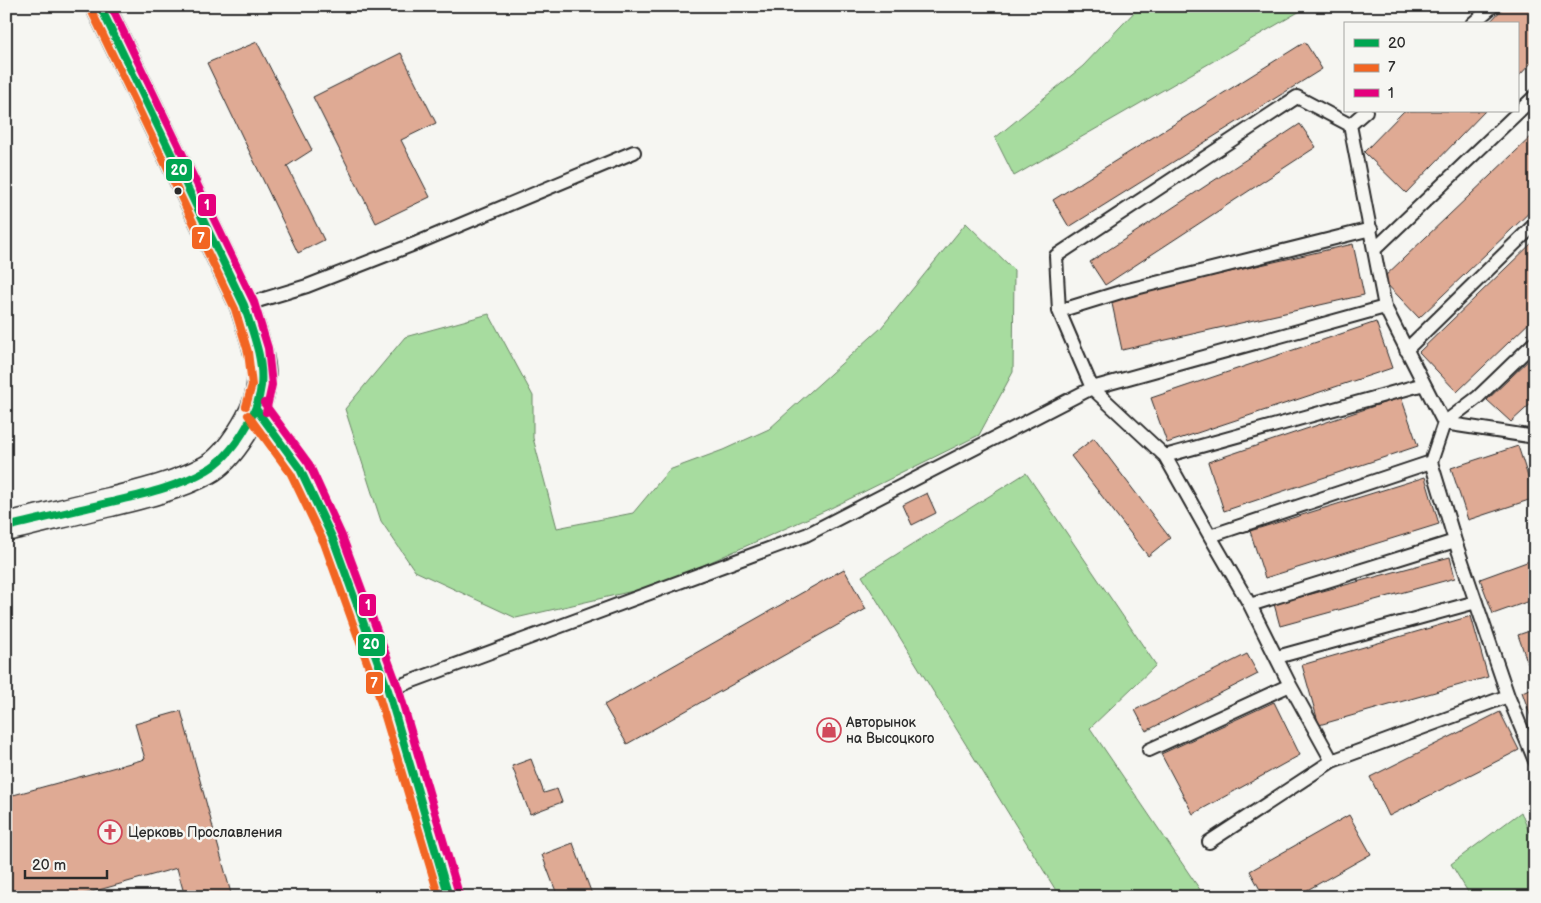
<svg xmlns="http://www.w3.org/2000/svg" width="1541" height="903" viewBox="0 0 1541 903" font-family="'Balsamiq Sans',sans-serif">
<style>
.green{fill:#a7dc9f;stroke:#698465}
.building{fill:#dfaa94;stroke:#2b2b2b}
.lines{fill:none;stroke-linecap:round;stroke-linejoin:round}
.lane-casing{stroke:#2b2b2b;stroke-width:16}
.street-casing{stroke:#2b2b2b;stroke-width:29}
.secondary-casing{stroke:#2b2b2b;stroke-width:31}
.lane{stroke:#f6f6f2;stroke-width:12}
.street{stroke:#f6f6f2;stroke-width:25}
.secondary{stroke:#f6f6f2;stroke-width:28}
.bus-1-casing{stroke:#f6f6f2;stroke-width:11}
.bus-2-casing{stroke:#f6f6f2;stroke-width:11}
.bus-3-casing{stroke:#f6f6f2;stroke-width:11}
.bus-1{stroke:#00a651;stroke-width:8}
.bus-2{stroke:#f26522;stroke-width:8}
.bus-3{stroke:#e5007d;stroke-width:8}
.bus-dot{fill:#2b2b2b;stroke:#f6f6f2;stroke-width:2}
.labels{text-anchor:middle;stroke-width:5;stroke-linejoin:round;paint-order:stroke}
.poi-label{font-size:14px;fill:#2b2b2b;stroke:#f6f6f2;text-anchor:start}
.line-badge{stroke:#f6f6f2;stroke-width:2}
.badge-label{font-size:14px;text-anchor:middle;font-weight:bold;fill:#fff}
</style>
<rect width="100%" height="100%" fill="#f6f6f2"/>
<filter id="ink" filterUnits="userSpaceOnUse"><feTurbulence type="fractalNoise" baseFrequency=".02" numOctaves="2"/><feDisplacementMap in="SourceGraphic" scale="10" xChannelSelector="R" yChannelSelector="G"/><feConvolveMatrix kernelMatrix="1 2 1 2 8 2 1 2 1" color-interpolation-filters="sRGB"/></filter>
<g filter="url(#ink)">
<!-- green -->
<path class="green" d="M1140 6H1309L1014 176 995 138 1083 66Z
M966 223 1014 270 1013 372 979 435 831 508 659 585 516 618 415 571 381 521 345 409 405 337 489 314 533 396V438L557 528 633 513 669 470 723 450 769 429 881 328Z
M1026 473 1156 665 1090 728 1205 897H1060L862 576Z
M1521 812 1535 847V897H1471L1451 864Z"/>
<!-- building -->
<path class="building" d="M1505 6H1535V59L1517 78V24H1488Z
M257 42 312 150 287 166 324 240 298 253 207 63Z
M1305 42 1322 69 1069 227 1053 200Z
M401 53 436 123 401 140 430 197 376 223 313 97Z
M1404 111H1485L1406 193 1364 152Z
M1300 124 1316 147 1105 285 1090 262Z
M1535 133V207L1419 318 1382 279Z
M1535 240V317L1457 392 1419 352Z
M1353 244 1364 295 1122 350 1111 299Z
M1376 322 1392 368 1167 443 1151 398Z
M1535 354V400L1511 422 1487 400Z
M1401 397 1418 446 1224 511 1208 462Z
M1094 438 1170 538 1148 556 1071 456Z
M1518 446 1535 498 1468 520 1451 468Z
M1425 477 1439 524 1265 578 1250 531Z
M927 493 936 513 912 525 903 505Z
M1450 557 1455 578 1280 626 1274 604Z
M1535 559V599L1493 614 1480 579Z
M844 569 866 609 627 744 604 705Z
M1471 616 1488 677 1319 725 1302 665Z
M1535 629V662L1528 664 1518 635Z
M1247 654 1258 674 1146 731 1135 710Z
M1535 687V729L1522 692Z
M1274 702 1300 755 1193 814 1161 754Z
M181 711 232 897H185L177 868 74 897H6V797L145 759 135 724Z
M1500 712 1519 750 1389 816 1370 777Z
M531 759 544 793 557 789 562 802 530 814 512 766Z
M1349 815 1371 854 1295 897H1264L1250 871Z
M573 843 593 897H558L542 855Z"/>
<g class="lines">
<!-- lane casing -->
<g class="lane-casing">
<path id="lane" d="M1472 24 1493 6
M1350 125 1366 111
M1375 249 1535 96
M244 305 307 286 417 243 634 152
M1059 311 1124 291 1371 229
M1535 342 1478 397 1444 423 1535 437
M1406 350 1535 224
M1165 456 1424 384
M1210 536 1431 462
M1250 605 1455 541
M1277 657 1476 602
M1290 685 1332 761
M388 690 806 535 1092 388 1385 307
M1149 750 1290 685 1250 605 1210 536 1165 456 1092 388 1059 311 1056 256 1297 97 1350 125 1385 307 1444 423 1431 462 1455 541 1508 696 1535 761
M1209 842 1332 761 1508 696"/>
</g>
<!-- street casing -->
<g class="street-casing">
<path id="street" d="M256 409 300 469 333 539 388 690 449 897"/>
</g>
<!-- secondary casing -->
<g class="secondary-casing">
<path id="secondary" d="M6 527C41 519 75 510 110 502 143 494 177 486 207 470 230 458 259 411 261 386 264 360 251 329 244 305L100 6"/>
</g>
<!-- lane -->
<use href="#lane" class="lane"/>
<!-- street -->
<use href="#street" class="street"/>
<!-- secondary -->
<use href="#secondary" class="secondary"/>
<!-- bus-1 casing -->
<g class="bus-1-casing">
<path id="bus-1" d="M256 409 300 469 333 539 388 690 449 897
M6 527C37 520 68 512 99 505 135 496 174 489 207 470 232 456 258 415 261 386 264 359 252 331 244 305L100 6"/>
</g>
<!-- bus-2 casing -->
<g class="bus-2-casing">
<path id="bus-2" d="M91 10 235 309 248 352 252 385 246 406
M248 415 291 474 324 543 378 693 439 897"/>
</g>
<!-- bus-3 casing -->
<g class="bus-3-casing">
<path id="bus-3" d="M111 6 254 302 268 348 272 385 266 412
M264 403 309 464 342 536 398 687 459 894"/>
</g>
<!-- bus-1 -->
<use href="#bus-1" class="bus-1"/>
<!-- bus-2 -->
<use href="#bus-2" class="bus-2"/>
<!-- bus-3 -->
<use href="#bus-3" class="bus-3"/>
</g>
</g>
<!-- icons -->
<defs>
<g id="shop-ring" transform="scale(1.25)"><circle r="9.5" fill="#f6f6f2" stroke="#d1495b" stroke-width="1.5"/><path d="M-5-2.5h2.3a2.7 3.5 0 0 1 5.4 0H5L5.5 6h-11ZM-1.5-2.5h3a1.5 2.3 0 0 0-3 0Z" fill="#d1495b"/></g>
<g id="church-ring" transform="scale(1.25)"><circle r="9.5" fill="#f6f6f2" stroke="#d1495b" stroke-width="1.5"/><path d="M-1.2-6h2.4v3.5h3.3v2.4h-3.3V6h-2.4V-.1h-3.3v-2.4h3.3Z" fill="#d1495b"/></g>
</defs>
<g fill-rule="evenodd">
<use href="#shop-ring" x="829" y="730"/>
<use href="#church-ring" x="110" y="832"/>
</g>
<!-- markers -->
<circle class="bus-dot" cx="178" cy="191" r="4.5"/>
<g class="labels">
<!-- poi labels -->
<g class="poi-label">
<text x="846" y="727">Авторынок<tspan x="846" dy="16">на Высоцкого</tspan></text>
<text x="128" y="837">Церковь Прославления</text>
</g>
</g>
<g class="line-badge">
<rect x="165" y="158" width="28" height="24" rx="5" fill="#00a651"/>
<rect x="197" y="193" width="20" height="24" rx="5" fill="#e5007d"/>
<rect x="191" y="226" width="20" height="24" rx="5" fill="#f26522"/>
<rect x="358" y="593" width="19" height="24" rx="5" fill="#e5007d"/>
<rect x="357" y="633" width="29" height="24" rx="5" fill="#00a651"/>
<rect x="365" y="671" width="19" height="24" rx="5" fill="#f26522"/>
</g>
<g class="badge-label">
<text x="179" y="175">20</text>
<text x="207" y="210">1</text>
<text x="201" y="243">7</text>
<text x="368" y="610">1</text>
<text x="371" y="649">20</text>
<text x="374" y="688">7</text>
</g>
<!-- margin -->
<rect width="1541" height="903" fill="none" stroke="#f6f6f2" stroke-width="25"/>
<rect x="12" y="12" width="1516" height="878" fill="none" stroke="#2b2b2b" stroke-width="2" filter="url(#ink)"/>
<!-- legend -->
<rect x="1344" y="22" width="175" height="90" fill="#f6f6f2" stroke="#a5a5a2"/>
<rect x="1354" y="39" width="25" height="8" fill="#00a651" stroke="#a5a5a2"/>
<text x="1388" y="48" font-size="15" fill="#2b2b2b">20</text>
<rect x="1354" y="64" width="25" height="8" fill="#f26522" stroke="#a5a5a2"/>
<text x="1388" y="72" font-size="15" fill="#2b2b2b">7</text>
<rect x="1354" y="89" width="25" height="8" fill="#e5007d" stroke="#a5a5a2"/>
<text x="1388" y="98" font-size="15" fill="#2b2b2b">1</text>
<!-- scale -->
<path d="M25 870v8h82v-8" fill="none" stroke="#2b2b2b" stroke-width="2.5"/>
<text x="32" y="870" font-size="15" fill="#2b2b2b" stroke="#f6f6f2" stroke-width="4" paint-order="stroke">20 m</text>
</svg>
